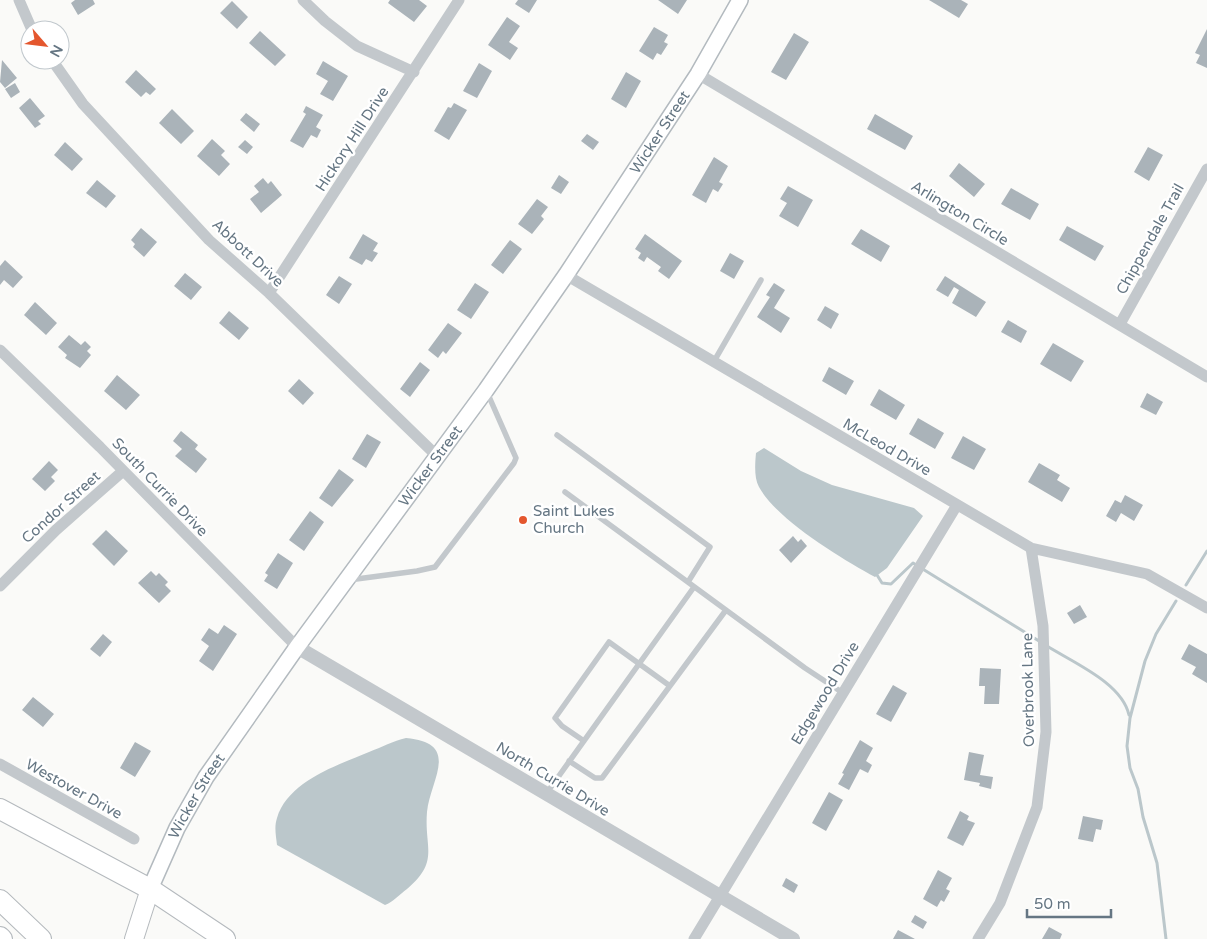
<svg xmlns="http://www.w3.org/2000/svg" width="1207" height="939" viewBox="0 0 1207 939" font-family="'Varela Round',sans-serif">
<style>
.water{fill:#bbc7cb}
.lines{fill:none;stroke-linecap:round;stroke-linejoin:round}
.stream{stroke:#bbc7cb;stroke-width:3}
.building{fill:#aab3b9}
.secondary-casing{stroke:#b3babf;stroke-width:18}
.primary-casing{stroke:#b5babe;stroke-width:20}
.motorway-casing{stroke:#b4b9bd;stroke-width:22}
.service{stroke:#c3c8cc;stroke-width:5.5}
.minor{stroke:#c3c8cc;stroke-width:11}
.tertiary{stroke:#c3c8cc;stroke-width:14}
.secondary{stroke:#fff;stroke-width:15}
.primary{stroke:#fff;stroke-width:18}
.motorway{stroke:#fff;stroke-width:20}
.poi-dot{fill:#e4572e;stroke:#fff;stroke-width:2}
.labels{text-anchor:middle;stroke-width:5;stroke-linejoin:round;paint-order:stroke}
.street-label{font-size:15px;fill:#657683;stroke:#fff}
.poi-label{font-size:15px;fill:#657683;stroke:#fff;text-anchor:start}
</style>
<rect width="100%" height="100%" fill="#fafaf8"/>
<!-- water -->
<path class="water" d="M764 448 801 471 832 485 914 508 923 516 887 568 875 577C842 559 777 520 759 487 754 478 755 464 756 453Z
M406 738C462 743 430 780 427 812 424 848 440 861 407 889 400 894 393 902 385 905L277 845C276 836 274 827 277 818 288 781 338 765 369 752 382 747 393 741 406 738Z"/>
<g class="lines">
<!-- stream -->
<path class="stream" d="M877 575 882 583 891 584 913 563 1039 641
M1186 585 1207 551
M1047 646C1074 663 1122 683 1129 715
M1166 939 1157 863 1143 817 1138 789 1130 768 1127 746 1130 718 1145 661 1156 634 1176 601"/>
</g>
<!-- building -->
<path class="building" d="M75 0H93L95 4 78 15 71 3Z
M390 0H419L427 6 414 22 388 3Z
M518 0H537L529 13 515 4Z
M658 0H687L678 14Z
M929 0H961L968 4 959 18Z
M232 1 248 17 237 29 220 13Z
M507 17 520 26 509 42 518 48 510 60 488 45Z
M654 27 668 35 664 42 668 44 661 55 657 53 653 60 639 51Z
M1207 29V68L1196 63 1200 55 1195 53Z
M260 31 286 55 275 66 249 43Z
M794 33 809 42 786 80 771 72Z
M2 60 17 78 5 88 0 82Z
M323 61 348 76 333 101 320 94 328 81 316 74Z
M479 63 492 71 477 98 463 91Z
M136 70 156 89 150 95 146 92 141 97 125 82Z
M626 72 641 81 626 108 611 99Z
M15 83 20 92 11 98 5 89Z
M30 98 45 116 38 121 41 124 35 128 19 108Z
M454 103 467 110 449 140 434 131 448 107 451 108Z
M306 106 323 115 316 127 321 130 317 138 311 135 303 148 290 141 306 114 303 112Z
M172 109 194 131 181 144 159 123Z
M246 113 260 124 254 132 240 120Z
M875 114 913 136 905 150 867 129Z
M587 134 599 142 593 150 581 141Z
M212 139 225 151 221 155 230 164 219 176 197 156Z
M245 140 253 147 247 154 238 147Z
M65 142 83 159 72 171 54 155Z
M1148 147 1163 155 1149 181 1134 172Z
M714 157 728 166 719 182 723 184 718 192 713 189 706 203 692 195Z
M959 163 985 184 974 197 949 176Z
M559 175 569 182 561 194 551 188Z
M263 178 268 184 271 181 282 195 261 213 250 199 259 192 254 186Z
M97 180 116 196 106 208 86 193Z
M788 186 813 200 798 227 779 216 787 203 780 199Z
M1011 188 1039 204 1030 220 1001 204Z
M537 199 548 207 541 216 544 219 532 234 518 224Z
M1067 226 1104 246 1095 261 1059 240Z
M141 228 157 242 144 257 133 247 135 244 131 240Z
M861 229 890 246 881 262 851 244Z
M363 234 378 243 373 251 378 253 372 262 366 259 362 265 349 258Z
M645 234 682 261 669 279 658 271 661 267 647 257 644 262 638 258 641 253 635 249Z
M510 240 522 249 503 274 491 265Z
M730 253 744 261 734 279 720 271Z
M5 260 23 277 13 288 4 280 0 285V266Z
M185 273 202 287 191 300 174 286Z
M339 276 352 284 339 304 326 295Z
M945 276 986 302 976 317 952 303 959 290 954 287 948 297 936 290Z
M475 283 489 292 471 319 457 310Z
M774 283 785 290 774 308 790 318 781 333 757 317 770 297 766 295Z
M35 302 57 323 46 335 24 315Z
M825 306 839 314 831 329 817 320Z
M229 311 249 328 239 340 219 323Z
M1008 320 1027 331 1021 343 1001 332Z
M448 323 462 333 446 354 443 351 438 358 428 350Z
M69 335 81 345 85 341 91 347 87 351 91 355 80 368 65 358 67 355 58 347Z
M1053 343 1084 361 1071 382 1040 364Z
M420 362 430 370 410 397 400 389Z
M829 367 854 381 846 395 822 381Z
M117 375 140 395 126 410 104 391Z
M299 379 314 393 303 405 288 391Z
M879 389 905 405 896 420 870 405Z
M1147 393 1163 402 1156 415 1140 407Z
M918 418 944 433 935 449 909 434Z
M181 431 198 445 195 449 207 459 196 473 175 456 182 449 173 441Z
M367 434 381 442 366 468 352 459Z
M963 436 986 449 974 470 951 458Z
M49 461 58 470 51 477 55 481 45 491 32 479Z
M1039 463 1060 475 1057 480 1070 488 1062 502 1028 482Z
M339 469 354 480 332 507 319 498Z
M1125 495 1143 505 1134 521 1121 513 1116 522 1106 516 1115 500 1121 503Z
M310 511 324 522 304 551 289 540Z
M106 530 128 551 114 566 92 544Z
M793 536 798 542 801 539 807 546 791 563 779 550Z
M278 553 293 563 277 589 264 581 268 575 265 573Z
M151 571 156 576 159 573 168 582 165 585 171 591 159 603 138 583Z
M1080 605 1087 617 1074 624 1067 613Z
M224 625 237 634 213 671 199 661 209 646 201 640 209 628 218 634Z
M103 634 112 642 100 657 90 649Z
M1189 644 1207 654V683L1192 674 1196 667 1181 659Z
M980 668 1001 669 999 704H984L985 686H979Z
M893 685 907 693 891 722 876 714Z
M33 697 54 714 43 727 22 710Z
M860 740 873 748 866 761 872 765 868 773 860 769 849 790 838 784 844 774 842 773Z
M135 742 151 751 135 777 120 768Z
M969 752 984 755 980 775 993 777 991 789 979 786 980 783 964 780Z
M829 792 843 800 826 831 812 823Z
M960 811 969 816 967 820 975 823 963 846 947 838Z
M1083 816 1103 820 1101 830 1096 829 1093 842 1078 839Z
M938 870 952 878 946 889 950 891 944 902 941 900 937 907 923 899Z
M786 878 798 885 794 893 782 886Z
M915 915 927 922 923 929 911 922Z
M1049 927 1062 934 1060 939H1042Z
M898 930 915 939H893Z"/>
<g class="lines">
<!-- secondary casing -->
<g class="secondary-casing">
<g id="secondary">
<path id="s1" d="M150 889 177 828 206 777 297 647 486 390 566 275 698 74 740 0"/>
</g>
</g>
<!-- primary casing -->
<g class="primary-casing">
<path id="primary" d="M134 939 150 889"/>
</g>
<!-- motorway casing -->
<g class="motorway-casing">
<path id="motorway" d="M0 809 150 889 225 939
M0 900 41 939
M0 937 2 939"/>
</g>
<!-- service -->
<path class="service" d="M713 363 761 280
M557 435 710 547 688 582
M565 492 805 668 843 693
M349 580 417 571 435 567 514 463 516 458 487 392
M584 741 562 726 555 718 609 642 670 686
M569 761 595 778H602L726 610
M546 794 694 587"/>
<!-- minor -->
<path class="minor" d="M19 0 32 30
M303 0 325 21 357 46 414 72
M52 60 83 104 209 240 269 293 437 456
M698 74 1207 377
M566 275 1031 548 1147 574 1207 608
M269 293 459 0
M1120 324 1207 169
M0 350 100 447 297 647
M0 586 56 530 123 471
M0 764 134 839
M694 939 957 505
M978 939 1000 903 1037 807 1046 732 1043 626 1031 548"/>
<!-- tertiary -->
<path class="tertiary" d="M297 647 793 939"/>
<!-- secondary -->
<use href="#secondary" class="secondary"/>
<!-- primary -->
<use href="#primary" class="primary"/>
<!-- motorway -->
<use href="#motorway" class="motorway"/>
</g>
<!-- markers -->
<circle class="poi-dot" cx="523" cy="520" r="5"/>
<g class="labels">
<!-- street labels -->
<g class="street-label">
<text dy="5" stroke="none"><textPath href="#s1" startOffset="914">Wicker Street</textPath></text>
<text transform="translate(352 139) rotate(-57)" y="5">Hickory Hill Drive</text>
<text transform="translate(960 213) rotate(31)" y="5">Arlington Circle</text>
<text transform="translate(1150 239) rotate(-61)" y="5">Chippendale Trail</text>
<text transform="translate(248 253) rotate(43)" y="5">Abbott Drive</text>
<text transform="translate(887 447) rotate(30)" y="5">McLeod Drive</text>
<text dy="5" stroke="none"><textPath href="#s1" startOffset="509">Wicker Street</textPath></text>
<text transform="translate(160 487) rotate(46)" y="5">South Currie Drive</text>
<text transform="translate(61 507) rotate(-42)" y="5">Condor Street</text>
<text transform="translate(1028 690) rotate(-91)" y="5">Overbrook Lane</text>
<text transform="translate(825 693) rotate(-59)" y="5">Edgewood Drive</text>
<text transform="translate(553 779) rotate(31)" y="5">North Currie Drive</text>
<text transform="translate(74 789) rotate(29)" y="5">Westover Drive</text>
<text dy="5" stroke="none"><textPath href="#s1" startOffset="104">Wicker Street</textPath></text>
</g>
<!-- poi labels -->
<g class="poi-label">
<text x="533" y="516">Saint Lukes<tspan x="533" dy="17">Church</tspan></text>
</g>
</g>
<!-- north arrow -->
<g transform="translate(45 45) rotate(118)"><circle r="24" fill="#ffffff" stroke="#c1c8cd"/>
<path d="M0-4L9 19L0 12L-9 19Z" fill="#e4572e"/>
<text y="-8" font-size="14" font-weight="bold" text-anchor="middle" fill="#657683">N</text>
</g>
<!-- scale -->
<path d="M1027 909v8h84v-8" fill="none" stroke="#657683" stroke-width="2.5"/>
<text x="1034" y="909" font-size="15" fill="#657683" stroke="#ffffff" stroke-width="4" paint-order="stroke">50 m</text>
</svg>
